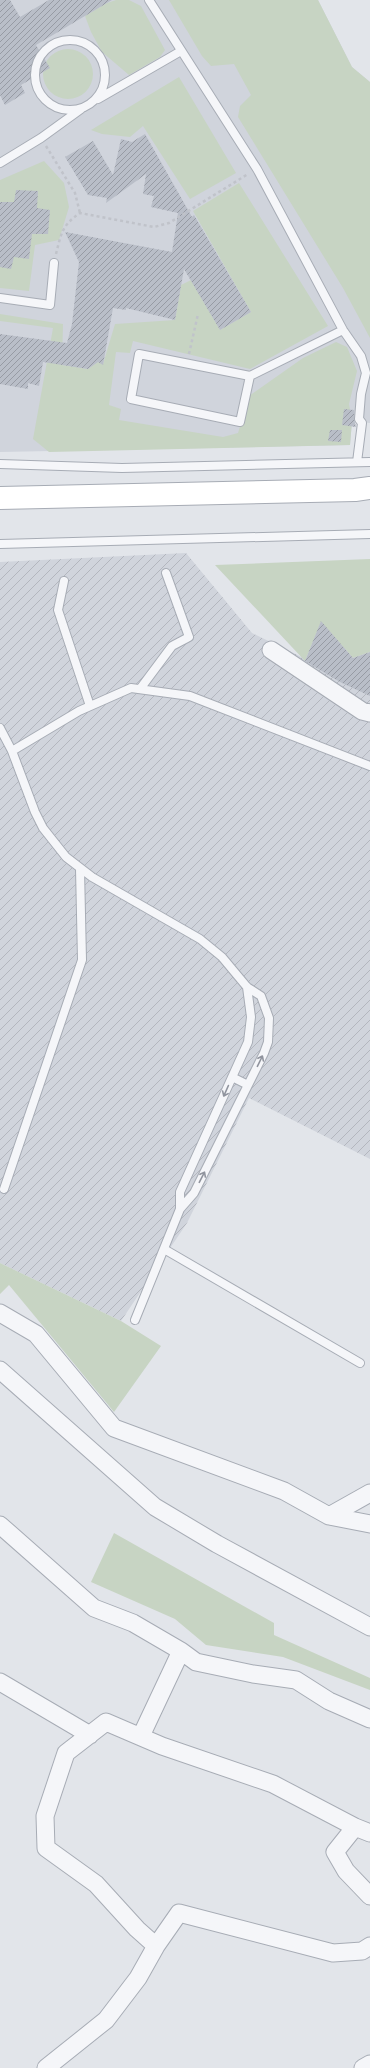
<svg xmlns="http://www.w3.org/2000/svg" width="370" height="2068" viewBox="0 0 370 2068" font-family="Barlow,sans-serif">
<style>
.built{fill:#d0d4dc}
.industrial{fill:url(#industrial-furrows)}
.green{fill:#c7d4c3}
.building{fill:url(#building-hatch)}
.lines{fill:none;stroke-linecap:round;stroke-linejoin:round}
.lane-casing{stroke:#a7acb5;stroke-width:10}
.street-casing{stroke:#a7acb5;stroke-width:19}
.secondary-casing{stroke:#a7acb5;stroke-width:24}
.path{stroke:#c0c3ca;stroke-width:2.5;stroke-dasharray:3 3;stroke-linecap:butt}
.lane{stroke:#f5f6f9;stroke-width:8}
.street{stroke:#f5f6f9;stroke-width:17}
.secondary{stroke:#fff;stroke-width:22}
.oneway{stroke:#90949e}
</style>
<defs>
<pattern id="industrial-furrows" width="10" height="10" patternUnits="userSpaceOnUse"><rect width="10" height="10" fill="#d0d4dc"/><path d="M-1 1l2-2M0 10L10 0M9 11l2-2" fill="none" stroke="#b3b6be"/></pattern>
<pattern id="building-hatch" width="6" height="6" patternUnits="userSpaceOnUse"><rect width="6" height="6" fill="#b9bec8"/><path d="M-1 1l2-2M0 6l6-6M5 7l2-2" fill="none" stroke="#979ba4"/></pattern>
</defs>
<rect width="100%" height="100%" fill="#e2e5ea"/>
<!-- built -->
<path class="built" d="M0 0H318L352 67 370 82V423L352 421 350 445 0 452Z"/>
<!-- industrial -->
<path class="industrial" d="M186 553 252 633 370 690V1159L249 1098 187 1223 121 1321 0 1263V562Z"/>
<!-- green -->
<path class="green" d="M116 0H129L141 6 165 50 160 57 129 75 102 52 91 32 85 16 107 3Z
M169 0H318L352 67 370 82V338L343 288 238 117 240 106 251 95 234 64 211 66 202 56Z
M43 74a25 25 0 1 1 50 0a25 25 0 1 1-50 0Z
M179 77 236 173 190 199 143 126 130 137 102 134 91 130Z
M44 161 64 183 69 207 59 240 35 245 29 291 0 288V180Z
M239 183 328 326 250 369 133 341 130 353 116 352 109 405 121 409 119 420 223 437 238 433 249 396 303 358 336 342 347 347 357 371 349 404 352 421 350 445 49 452 33 439 53 328 0 321V314L63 324 62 365 88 369 98 362 103 364 115 324 175 320 181 285 191 280 220 330 251 312 193 211Z
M370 559V652L353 658 321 622 305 661 215 565Z
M0 1263 121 1321 161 1346 114 1412 9 1285 0 1294Z
M114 1533 274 1623V1635L370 1678V1690L283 1657 206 1645 175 1619 91 1582Z"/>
<!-- building -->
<path class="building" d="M0 0H10L20 17 49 0H112L36 45 50 68 21 85 25 93 5 105 0 95Z
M145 134 192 217 194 215 251 312 220 330 184 269 175 320 126 308V310L113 308 103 365 98 362 88 369 43 362 39 386 28 383V389L0 384V334L67 343 72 324 79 262 65 232 172 252 178 213 151 207 154 196 143 194 146 174 106 203 107 198 88 195 65 157 93 141 113 175 121 139 132 142Z
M16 190 38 191 37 208 50 210 48 234H32L29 259 14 257 11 269 0 267V202H14Z
M344 409 354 410V419L356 427 342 425Z
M330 430H342L341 442 328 441Z
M321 621 353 658 370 652V696L340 682 305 661Z"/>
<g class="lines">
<!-- lane casing -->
<g class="lane-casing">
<path id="lane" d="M149 0 257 169 343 330 361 356 366 373 361 394 359 419 362 423 357 462
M35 75a35 35 0 1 1 70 0a35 35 0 1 1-70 0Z
M98 99 181 51
M0 163 41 138 81 109
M0 298 50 305 54 263
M250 376 240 422 131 399 139 354 250 376 343 330
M0 464 122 468 370 462
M0 544 370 534
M64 581 58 610 90 706
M140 689 172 646 189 637 166 573
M0 728 12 751 35 812 43 828 66 857 92 877 200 939 222 957 247 987 261 996 269 1018 268 1042 264 1053 194 1193 180 1209 135 1320
M12 751 79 711 131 688 190 696 370 766
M232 1077 248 1085
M4 1189 82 960 80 869
M180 1209V1192L248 1042 251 1017 247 987
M164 1249 360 1363"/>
</g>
<!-- street casing -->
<g class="street-casing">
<path id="street" d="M271 650 362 711 370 713
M0 1313 36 1334 114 1428 284 1491 329 1516
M0 1370 155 1507 217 1544 370 1627
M370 1493 329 1516 370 1524
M0 1525 94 1608 133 1623 181 1651 196 1662 253 1674 296 1680 329 1701 370 1719
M0 1682 90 1735
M141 1736 181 1651
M355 1827 335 1852 346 1871 370 1896
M156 1946 137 1929 96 1884 46 1848 45 1816 66 1753 106 1722 162 1746 273 1784 355 1827 370 1833
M46 2068 106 2020 138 1978 156 1946 179 1913 333 1953 362 1951 370 1946
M363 2068 370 2064"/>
</g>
<!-- secondary casing -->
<g class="secondary-casing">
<path id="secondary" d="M0 498 355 490 370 488"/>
</g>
<!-- path -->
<path class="path" d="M46 146 75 193 80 213
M56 254C61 234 62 225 80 213L154 227 169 223 248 174
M189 354 198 314"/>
<!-- lane -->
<use href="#lane" class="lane"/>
<!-- street -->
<use href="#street" class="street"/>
<!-- secondary -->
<use href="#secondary" class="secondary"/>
</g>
<!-- one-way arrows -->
<defs><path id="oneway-shaft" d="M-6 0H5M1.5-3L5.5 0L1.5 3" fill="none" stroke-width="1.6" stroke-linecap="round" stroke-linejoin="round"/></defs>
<g class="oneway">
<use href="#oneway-shaft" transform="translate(260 1061) rotate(-64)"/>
<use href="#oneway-shaft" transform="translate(226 1091) rotate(114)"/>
<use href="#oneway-shaft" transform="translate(202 1177) rotate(-63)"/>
</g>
</svg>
